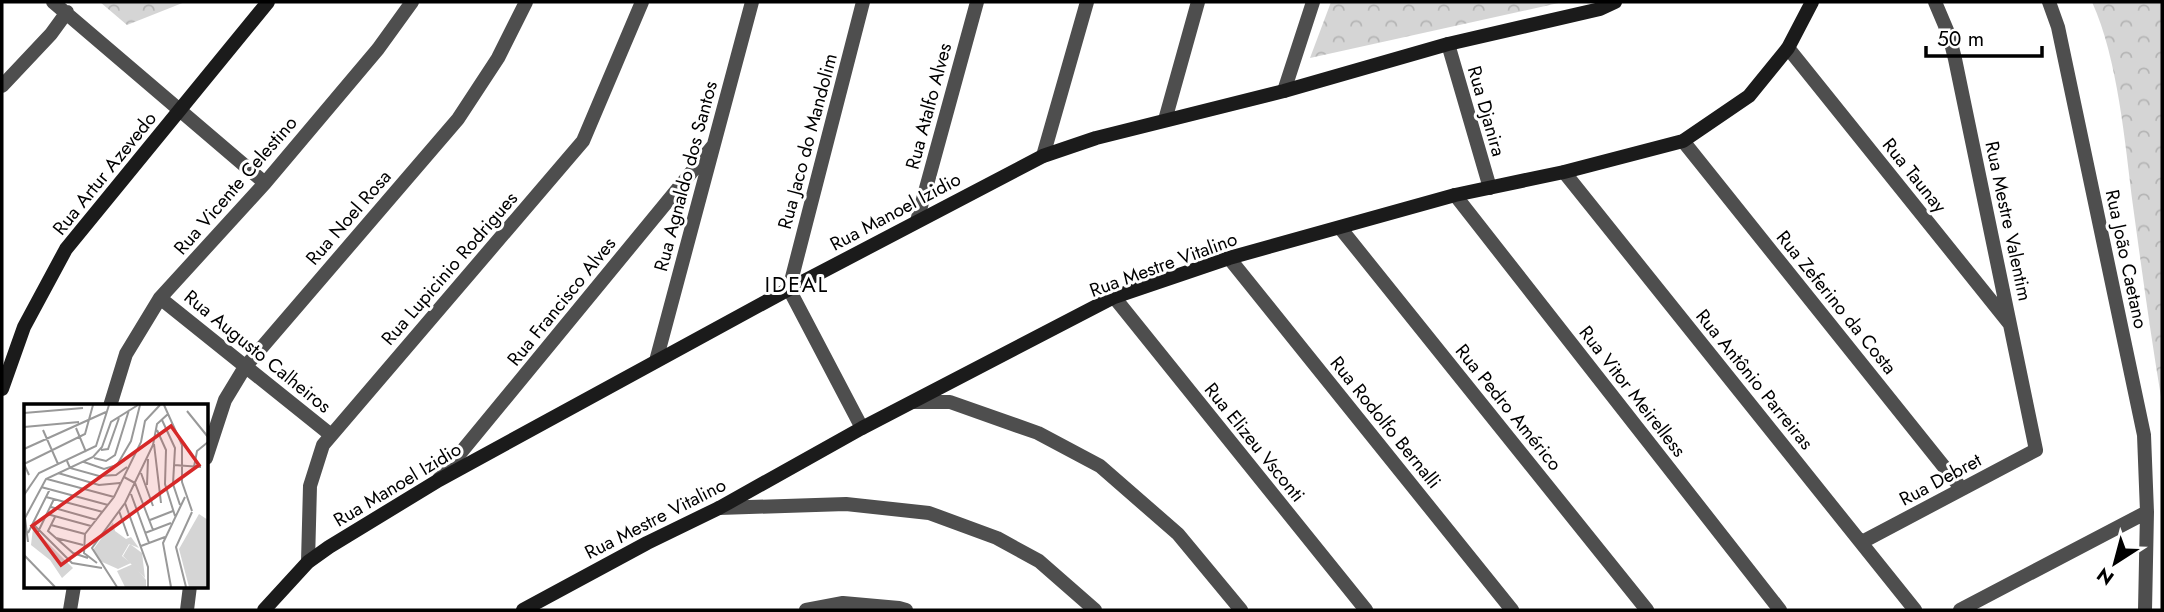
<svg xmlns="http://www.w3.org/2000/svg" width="2164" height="612" viewBox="0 0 2164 612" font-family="Jost,sans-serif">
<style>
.forest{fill:url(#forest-crowns)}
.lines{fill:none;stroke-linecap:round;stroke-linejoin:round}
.street{stroke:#4e4e4e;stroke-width:14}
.secondary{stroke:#1b1b1b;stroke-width:14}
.labels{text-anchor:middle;stroke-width:6;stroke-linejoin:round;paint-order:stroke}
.street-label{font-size:19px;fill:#000;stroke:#fff}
.neighbourhood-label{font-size:21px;letter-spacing:2px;fill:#000;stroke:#fff}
.inset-road{fill:none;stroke:#999;stroke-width:2}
.view{fill:#d62828;fill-opacity:0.15;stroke:#d62828;stroke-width:3.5}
.inset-edge{fill:none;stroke:#000;stroke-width:3.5}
</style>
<defs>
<pattern id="forest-crowns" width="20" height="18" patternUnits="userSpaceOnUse" patternTransform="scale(1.75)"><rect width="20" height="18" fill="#d5d5d5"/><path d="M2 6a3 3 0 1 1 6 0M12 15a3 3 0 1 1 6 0" fill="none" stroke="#b5b5b5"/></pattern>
</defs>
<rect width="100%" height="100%" fill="#fff"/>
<!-- forest -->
<path class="forest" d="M100 2H185L127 25Z
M1331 2H1563L1310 58Z
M2092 2H2162V403C2151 337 2142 272 2133 206 2125 143 2118 59 2092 2Z"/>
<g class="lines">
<!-- street -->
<path class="street" d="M53 2 265 183
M2049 2 2058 27 2144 435 2147 512 2145 610
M1448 44 1490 188
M1788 48 2009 323
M2 86 51 34 67 12
M1284 91 1313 2
M1165 120 1198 2
M1683 141 1961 488
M1043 156 1087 2
M1564 172 1915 610
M1455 195 1780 610
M917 221 977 2
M1341 229 1647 610
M1229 258 1512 610
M1114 297 1366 610
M160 298 331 435
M656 361 752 2
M914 402H950L1038 433 1100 466 1178 534 1241 610
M110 406 126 354 160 298 265 183 378 49 412 2
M862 428 789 289 863 2
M206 458 225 400 245 367 458 119 498 58 526 2
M439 479 713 146
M719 508 846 504 929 513 997 538 1039 561 1095 610
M1862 542 2036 450 1955 59 1949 35 1935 2
M308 562 310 486 323 445 583 141 642 2
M70 610 74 586
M187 610 190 586
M806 610 843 603 899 608 906 610
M1960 610 2147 512"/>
<!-- secondary -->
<path class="secondary" d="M2 389 24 327 66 249 268 2
M264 610 308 562 329 547 439 480 789 289 1043 156 1096 138 1284 91 1448 44 1600 9 1615 2
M523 610 647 543 719 508 862 428 1114 297 1229 258 1455 195 1564 172 1683 141 1749 96 1788 48 1812 2"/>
</g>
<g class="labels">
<!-- street labels -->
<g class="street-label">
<text transform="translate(928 106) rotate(-75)" y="7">Rua Atalfo Alves</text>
<text transform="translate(1487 111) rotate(74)" y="7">Rua Djanira</text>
<text transform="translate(807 141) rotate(-75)" y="7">Rua Jaco do Mandolim</text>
<text transform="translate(104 173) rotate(-51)" y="7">Rua Artur Azevedo</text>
<text transform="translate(1915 175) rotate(51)" y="7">Rua Taunay</text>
<text transform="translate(685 176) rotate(-75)" y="7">Rua Agnaldo dos Santos</text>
<text transform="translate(235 185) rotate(-49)" y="7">Rua Vicente Celestino</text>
<text transform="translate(895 211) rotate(-28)" y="7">Rua Manoel Izidio</text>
<text transform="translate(348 217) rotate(-49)" y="7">Rua Noel Rosa</text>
<text transform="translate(2009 221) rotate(78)" y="7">Rua Mestre Valentim</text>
<text transform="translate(2127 259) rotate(78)" y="7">Rua João Caetano</text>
<text transform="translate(1163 264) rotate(-20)" y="7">Rua Mestre Vitalino</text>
<text transform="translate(449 268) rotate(-49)" y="7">Rua Lupicinio Rodrigues</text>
<text transform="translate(561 301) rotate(-51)" y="7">Rua Francisco Alves</text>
<text transform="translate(1837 302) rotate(51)" y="7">Rua Zeferino da Costa</text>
<text transform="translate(258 351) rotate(39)" y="7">Rua Augusto Calheiros</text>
<text transform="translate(1755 379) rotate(51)" y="7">Rua Antônio Parreiras</text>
<text transform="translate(1633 391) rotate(52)" y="7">Rua Vitor Meirelless</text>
<text transform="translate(1509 407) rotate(51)" y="7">Rua Pedro Américo</text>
<text transform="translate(1386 422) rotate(51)" y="7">Rua Rodolfo Bernalli</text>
<text transform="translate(1255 442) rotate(51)" y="7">Rua Elizeu Vsconti</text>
<text transform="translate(1940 479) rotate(-28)" y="7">Rua Debret</text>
<text transform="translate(397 484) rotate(-31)" y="7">Rua Manoel Izidio</text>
<text transform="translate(655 518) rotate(-27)" y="7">Rua Mestre Vitalino</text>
</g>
<!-- neighbourhood labels -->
<g class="neighbourhood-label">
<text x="797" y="292">IDEAL</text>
</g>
</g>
<!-- overview -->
<g transform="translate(24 404)">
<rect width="184" height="184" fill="#fff"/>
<path d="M175 110 184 116V183H165L155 145ZM89 118 91 127 102 135 107 133 115 144 105 140 98 152 107 159 94 165 76 157 69 146ZM9 124 49 164 38 174 26 156 7 141ZM109 160 122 176V183H101L93 167Z" fill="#d5d5d5"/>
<path d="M106 140 118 149 121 174 99 152Z" fill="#d5d5d5"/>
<path class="inset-road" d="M140 1 158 41V78L168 107M163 7 184 33M0 9 59 4M138 16 151 44 149 80 156 101M0 23 55 18M52 24 62 48M19 26 34 60M133 26 142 46 141 80 151 112M130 40 137 99M0 45 82 8M77 46 84 45 95 14M70 54 82 57 91 51 105 6M43 57 46 64 75 72 92 71 103 63M60 58 80 65 93 61 107 37 116 1M150 61 177 63M170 63 173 47 184 38M34 69 75 81 96 79M117 69 129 102M5 71 0 60 61 30 69 1M100 73 111 79 129 126M23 75 90 93M123 81 124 55M17 83 84 101M107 90 125 139M0 91 15 69 72 42 85 1M22 93 79 108M101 99 124 163V183M27 103 73 116M95 107 104 132M23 110 67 122M31 113 24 127 49 149 64 154M126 116 149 107M8 119 48 159 78 164M27 121 61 130M14 128 30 95M4 129 26 85M121 129 147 119M32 134 59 141M4 138 1 114 22 75 69 53 78 43 87 18 114 1M117 142 141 133M0 151 31 183M73 159 60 149 61 130 90 93 117 38 121 17 136 1M93 183 68 144 101 99 129 41 133 20 144 10M147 183 139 139 161 93M162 183 152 143 168 108"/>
<path class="view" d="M147 22 175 61 37 161 8 122Z"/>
<rect width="184" height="184" class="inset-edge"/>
</g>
<!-- border -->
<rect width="2164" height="612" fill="none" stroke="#000000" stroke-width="7"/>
<!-- north arrow -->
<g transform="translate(2115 563) rotate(216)" stroke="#ffffff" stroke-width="5" paint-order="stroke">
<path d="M0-5L12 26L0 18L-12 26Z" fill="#000000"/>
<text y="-10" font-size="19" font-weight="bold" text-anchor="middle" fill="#000000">N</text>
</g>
<!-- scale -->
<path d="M1926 46v10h116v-10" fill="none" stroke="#000000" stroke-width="3.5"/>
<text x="1937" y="46" font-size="21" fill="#000000" stroke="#ffffff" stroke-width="5" paint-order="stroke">50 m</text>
</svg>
